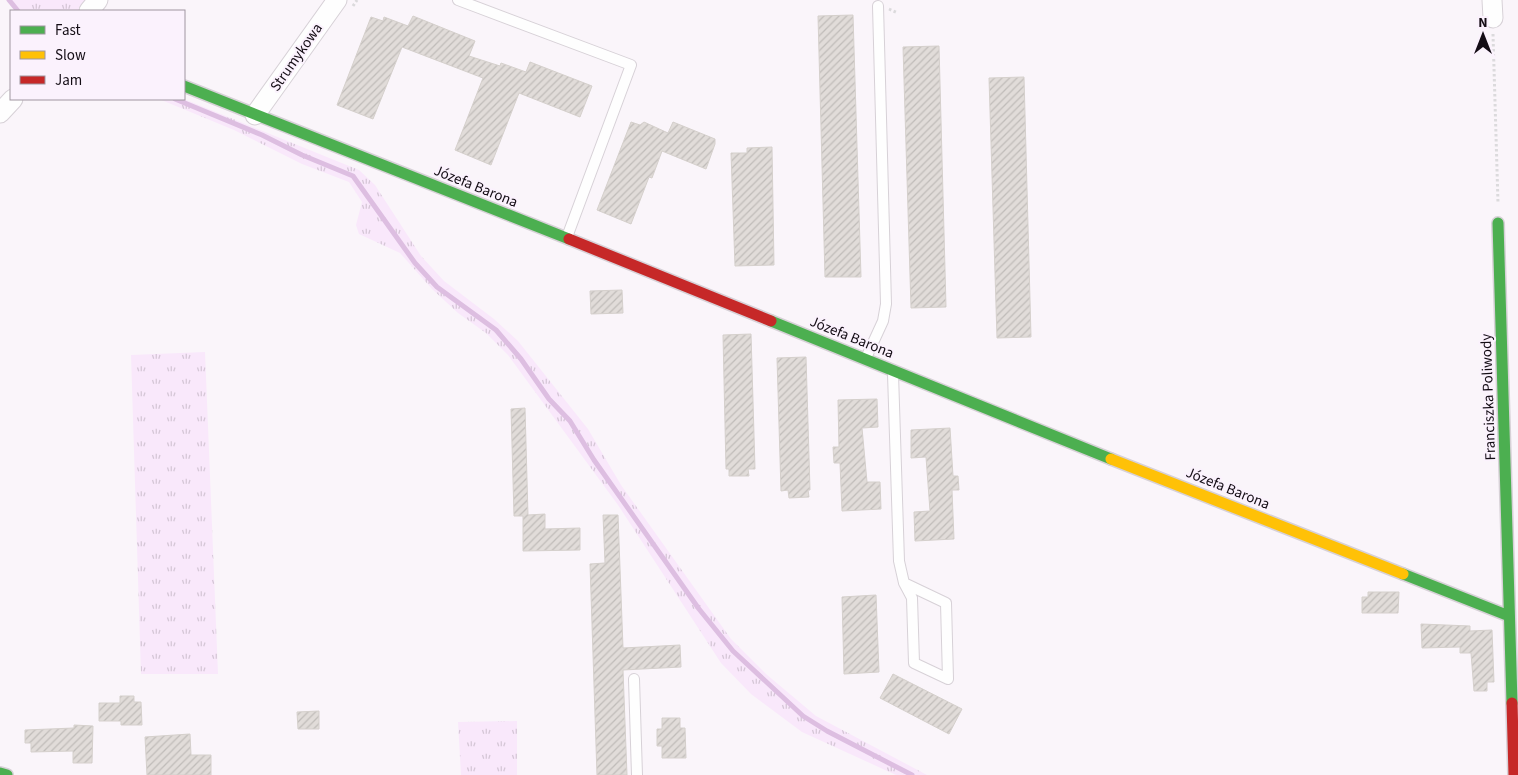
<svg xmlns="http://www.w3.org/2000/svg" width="1518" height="775" viewBox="0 0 1518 775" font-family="'Source Sans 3',sans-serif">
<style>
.grass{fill:url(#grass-tufts)}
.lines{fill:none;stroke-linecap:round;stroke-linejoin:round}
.stream{stroke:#ddbee1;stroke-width:5}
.building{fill:url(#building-hatch);stroke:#d5d0cc}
.lane-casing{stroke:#d7d1d7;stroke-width:12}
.street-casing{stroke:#d7d1d7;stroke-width:21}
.fast-casing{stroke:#d7d1d7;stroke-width:14}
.slow-casing{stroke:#d7d1d7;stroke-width:14}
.jam-casing{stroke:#d7d1d7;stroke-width:14}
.path{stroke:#dbdadc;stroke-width:3;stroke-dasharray:2.5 2.5;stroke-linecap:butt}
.lane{stroke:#fefefe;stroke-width:10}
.street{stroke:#fefefe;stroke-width:19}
.fast{stroke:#4caf50;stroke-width:11}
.slow{stroke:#ffc107;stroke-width:11}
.jam{stroke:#c62828;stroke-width:11}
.labels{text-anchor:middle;stroke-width:4;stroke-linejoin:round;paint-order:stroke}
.street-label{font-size:15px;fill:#140d15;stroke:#fbf2fd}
</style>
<defs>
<pattern id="grass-tufts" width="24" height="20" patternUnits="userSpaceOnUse" patternTransform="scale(1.25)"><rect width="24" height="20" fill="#f9e8fb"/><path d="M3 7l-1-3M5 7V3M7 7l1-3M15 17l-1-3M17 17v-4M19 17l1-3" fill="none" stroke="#d5c6d6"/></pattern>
<pattern id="building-hatch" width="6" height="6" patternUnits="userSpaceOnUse" patternTransform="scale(1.25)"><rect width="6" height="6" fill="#e1dcd9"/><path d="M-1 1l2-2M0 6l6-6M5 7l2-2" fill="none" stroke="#c0bcb9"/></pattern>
</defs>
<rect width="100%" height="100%" fill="#faf5fa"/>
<!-- grass -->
<path class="grass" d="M9 0H98L89 11H18Z
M159 99H184L359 170 375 185 421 256 444 281 494 319 518 341 588 429 621 485 731 639 766 674 816 716 927 775H896L802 732 751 694 721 663 618 505 508 355 486 333 458 313 432 289 400 253 359 234 356 225 362 202 349 182 302 164 234 130Z
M205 352 218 674H141L131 355Z
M517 721V775H461L458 722Z"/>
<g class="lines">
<!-- stream -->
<path class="stream" d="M9 0 18 11
M175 99 262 135 302 155 353 176 415 263 437 287 496 330 521 359 549 399 570 421 594 460 699 609 733 651 803 716 827 731 912 775"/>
</g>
<!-- building -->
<path class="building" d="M853 15 861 277H825L818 16Z
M413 16 475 41 469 56 500 66 501 63 526 72 530 62 592 86 580 117 519 93 491 165 455 150 483 78 402 47 373 119 337 105 371 17 383 21 384 17 408 26Z
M939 46 946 307 911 308 903 47Z
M1024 77 1031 337 997 338 989 78Z
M631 122 640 125 644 122 668 133 673 122 715 139V144L706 169 662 151 652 178 649 177 631 224 597 210Z
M772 147 774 265 735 266 731 153H747V148Z
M622 290 623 313 591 314 590 291Z
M751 334 755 469H748L749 476H729V469H726L723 335Z
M806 357 810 490H808L809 497 789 498 788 490 781 491 777 358Z
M877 399 878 427 862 428 867 482H880L881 509 842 511 840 463H834L833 447H839L838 400Z
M525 408 528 515 545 514V529L580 528V550L523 551V516H514L511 409Z
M950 428 953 476H958L959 490H952L954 539 915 541 914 512 930 511 926 457 911 458V430Z
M603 515H618L623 648 680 645 681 667 623 670 627 775H597L590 564 605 563Z
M1368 592H1399L1398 613H1362V597H1368Z
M876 595 879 672 844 674 842 597Z
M1421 624 1470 626V631L1492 630 1494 682H1487V691H1474L1471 653H1460V647L1422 648Z
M893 674 962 709 949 734 880 698Z
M120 696H134V702H141L142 725H121V721H99V703H120Z
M319 711V729H298L297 712Z
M662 718H680V728H685L686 758H662V746H657V729H662Z
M74 725 93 726 92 763H73V751L31 752V743H25V730L74 728Z
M190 734 191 755H211V775H147L145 737Z"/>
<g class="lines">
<!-- lane casing -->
<g class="lane-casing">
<path id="lane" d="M458 0 631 65 567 237
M866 358 883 321 886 304 878 6
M893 374 899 561 904 583 912 598 914 663 948 679 946 603 904 583
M634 679 637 775"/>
</g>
<!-- street casing -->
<g class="street-casing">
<path id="street" d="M1492 0 1493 18
M89 11 98 0
M0 113 13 99
M255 115 337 0"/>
</g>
<!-- fast casing -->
<g class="fast-casing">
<path id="fast" d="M184 86 569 239
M1498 223 1512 703
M771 321 1111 459
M1403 574 1509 616
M0 773 7 775"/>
</g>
<!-- slow casing -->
<g class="slow-casing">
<path id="slow" d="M1111 459 1403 574"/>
</g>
<!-- jam casing -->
<g class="jam-casing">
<path id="jam" d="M569 239 771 321
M1512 703 1514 775"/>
</g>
<!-- path -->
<path class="path" d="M353 6 357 0
M889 9 898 13
M1493 34 1498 203"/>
<!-- lane -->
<use href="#lane" class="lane"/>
<!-- street -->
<use href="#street" class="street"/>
<!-- fast -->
<use href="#fast" class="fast"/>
<!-- slow -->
<use href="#slow" class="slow"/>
<!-- jam -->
<use href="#jam" class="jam"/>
</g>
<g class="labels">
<!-- street labels -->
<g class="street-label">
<text transform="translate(296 57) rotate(-55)" y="5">Strumykowa</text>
<text transform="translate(476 186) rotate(22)" y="5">Józefa Barona</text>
<text transform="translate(852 337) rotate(22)" y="5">Józefa Barona</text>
<text transform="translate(1488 397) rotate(-92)" y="5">Franciszka Poliwody</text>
<text transform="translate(1228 488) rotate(22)" y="5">Józefa Barona</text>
</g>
</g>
<!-- legend -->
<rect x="10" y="10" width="175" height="90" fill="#fbf2fd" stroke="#9f96a0"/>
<rect x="20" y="26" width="25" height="8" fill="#4caf50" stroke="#9f96a0"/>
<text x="55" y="35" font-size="15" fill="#140d15">Fast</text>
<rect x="20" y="51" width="25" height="8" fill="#ffc107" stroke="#9f96a0"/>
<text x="55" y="60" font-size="15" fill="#140d15">Slow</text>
<rect x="20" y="76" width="25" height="8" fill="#c62828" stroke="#9f96a0"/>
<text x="55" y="85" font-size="15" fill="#140d15">Jam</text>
<!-- north arrow -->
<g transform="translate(1483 35)" stroke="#fbf2fd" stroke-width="4" paint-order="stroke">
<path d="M0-4L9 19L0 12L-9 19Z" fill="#140d15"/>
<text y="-8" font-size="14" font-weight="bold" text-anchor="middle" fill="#140d15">N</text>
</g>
</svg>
